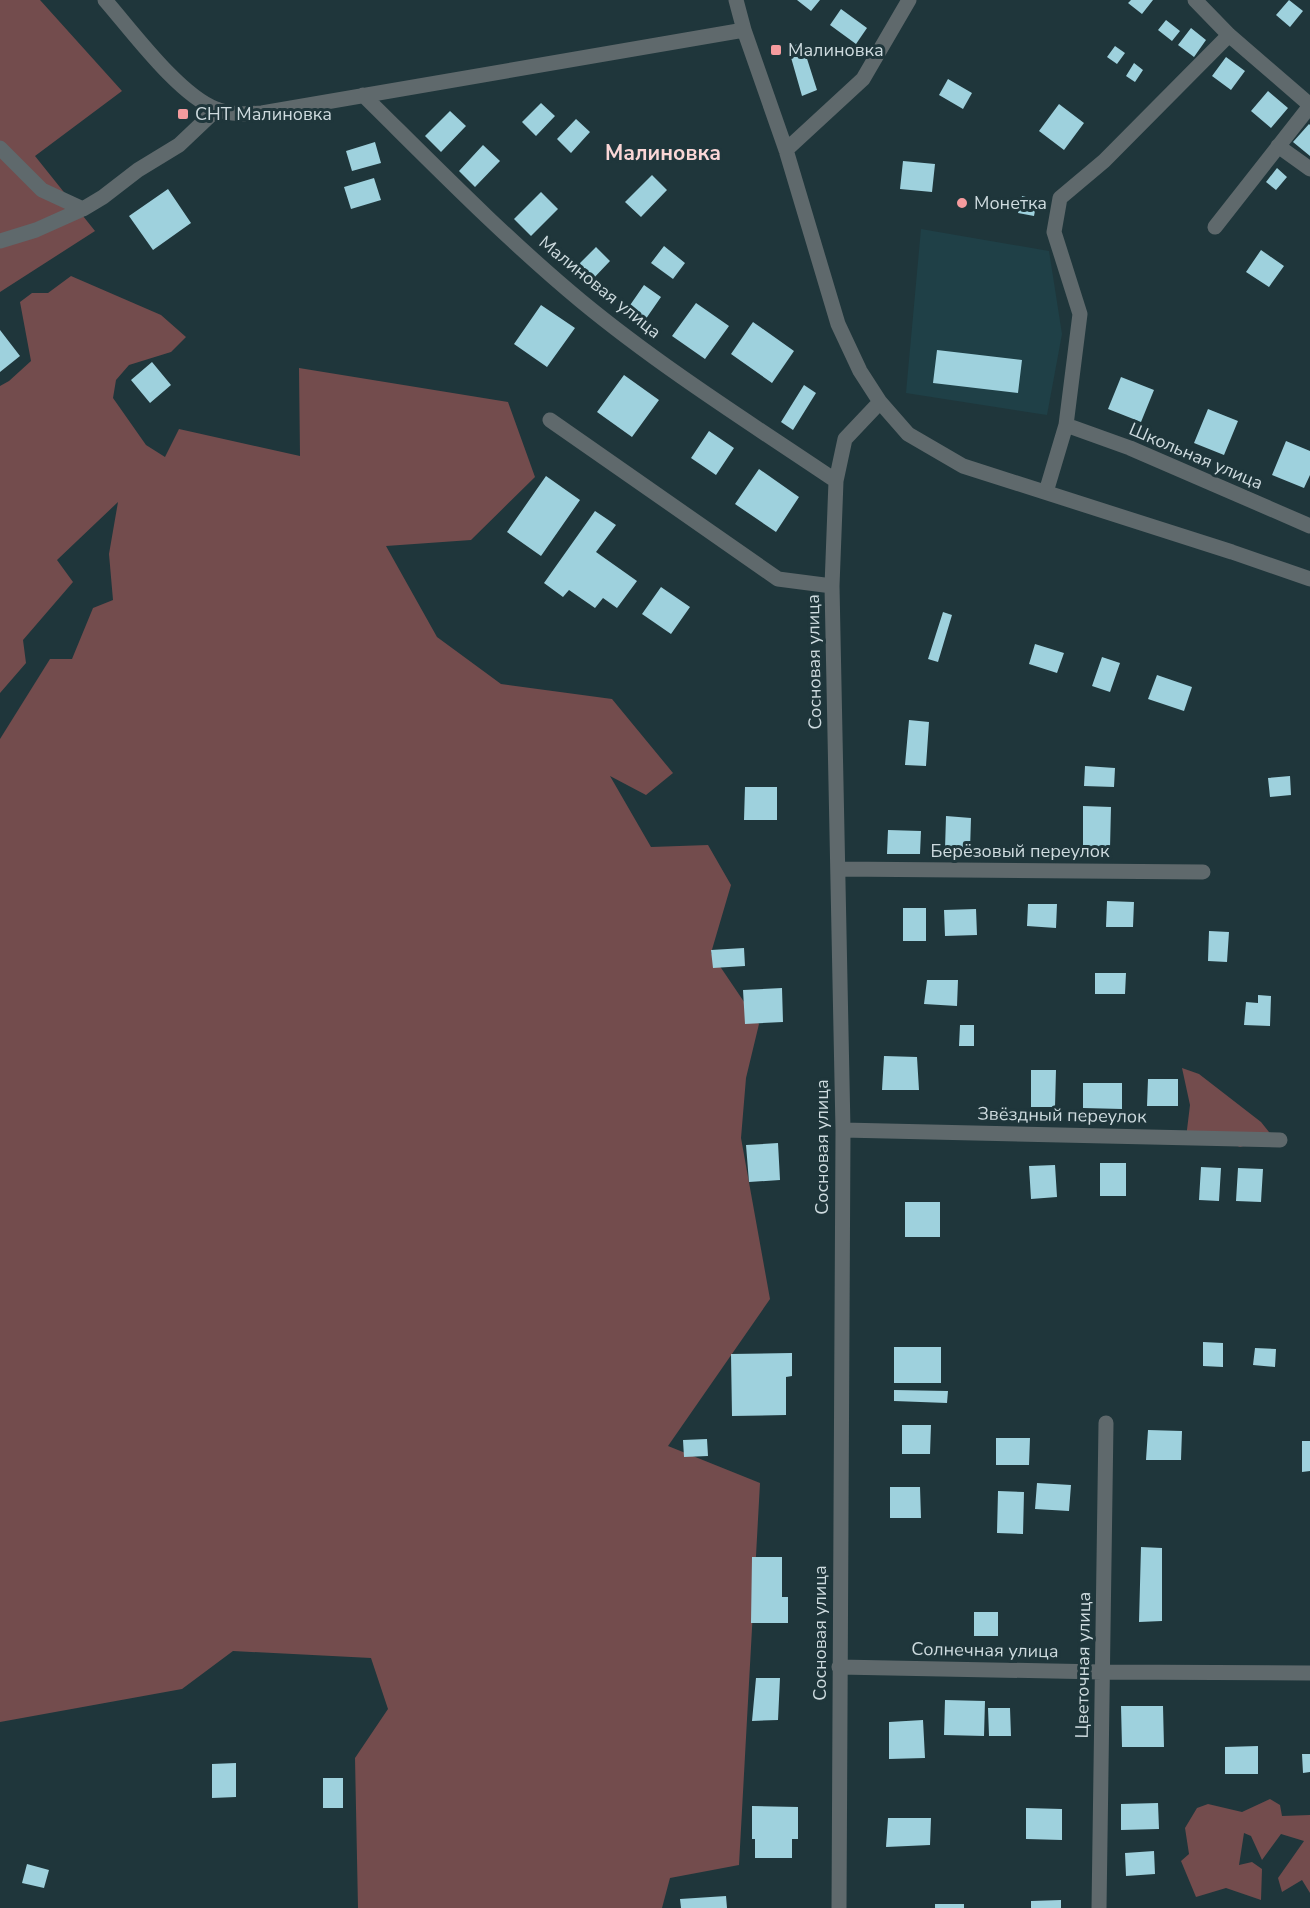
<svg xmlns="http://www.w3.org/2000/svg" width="1310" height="1908" viewBox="0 0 1310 1908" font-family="'Nunito Sans',sans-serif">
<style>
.built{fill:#1f4047}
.green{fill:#734c4d}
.building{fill:#9ed1dd}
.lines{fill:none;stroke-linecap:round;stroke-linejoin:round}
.minor{stroke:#5f696c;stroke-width:15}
.poi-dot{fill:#f59b9e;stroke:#1f363b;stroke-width:2}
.labels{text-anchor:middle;stroke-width:6;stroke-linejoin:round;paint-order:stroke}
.poi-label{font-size:18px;fill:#cedbdf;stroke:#1f363b;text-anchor:start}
.street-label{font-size:18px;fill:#cedbdf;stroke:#1f363b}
.quarter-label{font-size:21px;font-weight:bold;fill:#fad6d6;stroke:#1f363b}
</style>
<rect width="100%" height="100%" fill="#1f363b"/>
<!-- built -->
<path class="built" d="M921 229 1049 251 1062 334 1047 415 906 393Z"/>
<!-- green -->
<path class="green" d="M0 0H40L122 91 35 156 95 231 0 292Z
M71 276 161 315 186 337 171 352 129 365 116 380 113 398 146 445 165 457 179 429 300 456 299 368 508 402 535 477 471 540 386 546 437 637 501 684 612 699 673 773 646 795 610 776 651 847 708 845 731 885 711 953 759 1024 746 1078 741 1138 770 1299 668 1446 760 1483 739 1865 670 1878 662 1908H358L355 1758 388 1709 371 1658 233 1651 182 1689 0 1722V739L50 659H72L93 608 113 600 109 554 118 502 57 560 73 582 23 640 26 663 0 693V386L9 381 31 361 20 302 32 293H48Z
M1182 1068 1199 1074 1261 1122 1273 1137 1240 1147 1213 1136 1186 1138 1190 1105Z
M1270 1799 1280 1805 1282 1816 1310 1815V1893L1302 1880 1282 1892 1278 1878 1304 1841 1281 1834 1262 1860 1251 1836 1244 1833 1239 1865 1252 1862 1262 1869 1261 1900 1226 1888 1196 1897 1181 1861 1189 1854 1185 1828 1197 1808 1208 1804 1242 1812Z"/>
<!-- building -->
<path class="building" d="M797 0H820L811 11Z
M1131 0H1153L1142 14 1128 3Z
M1289 0 1303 11 1290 27 1276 15Z
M841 9 867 28 856 44 830 25Z
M1166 20 1180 31 1172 41 1158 30Z
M1191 28 1206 40 1194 57 1178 45Z
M802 43 817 90 802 96 788 47Z
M1115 46 1125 53 1117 64 1107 57Z
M1226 57 1245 71 1231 90 1212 76Z
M1134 63 1143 70 1135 82 1126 76Z
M948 79 972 93 963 109 939 95Z
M1268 91 1288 108 1271 128 1251 111Z
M541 103 555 116 536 136 522 122Z
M1059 104 1084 123 1064 150 1039 131Z
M450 111 466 126 441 152 425 136Z
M576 119 590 132 571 153 557 139Z
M1309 124 1310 125V156L1293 142Z
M375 142 381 163 352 171 346 151Z
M483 145 500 161 475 187 459 171Z
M903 161 935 164 932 192 900 189Z
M1277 168 1287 177 1276 190 1266 182Z
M652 175 667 190 641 217 625 202Z
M374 178 381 200 351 209 344 187Z
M168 189 191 223 153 250 129 216Z
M541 192 558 209 531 236 514 219Z
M1022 196 1037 200 1034 216 1018 213Z
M664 246 685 263 673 279 651 263Z
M596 247 610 261 591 281 576 267Z
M1261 250 1284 266 1269 287 1246 272Z
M644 285 661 297 643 323 626 311Z
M696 303 729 326 705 359 672 336Z
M541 305 575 328 547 367 514 344Z
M753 322 794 351 772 383 731 354Z
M0 330 20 356 0 372Z
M937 350 1022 360 1018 393 933 383Z
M152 362 171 385 150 403 131 380Z
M624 375 659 400 632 437 597 412Z
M1121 377 1154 390 1141 422 1108 409Z
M804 385 816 393 793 430 781 422Z
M1208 409 1238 421 1224 455 1194 443Z
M709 431 734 448 716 475 691 458Z
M1286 441 1310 451V475L1304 488 1272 475Z
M759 469 799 497 776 532 735 504Z
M546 476 580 500 541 556 507 532Z
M595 511 616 525 596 552 637 581 617 608 603 598 595 608 569 590 563 597 544 583Z
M661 587 690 607 671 634 642 614Z
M943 612 952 615 938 662 928 659Z
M1035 644 1064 653 1057 673 1029 664Z
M1102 657 1120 663 1110 692 1092 686Z
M1157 675 1192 687 1184 711 1148 699Z
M909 720 929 722 926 766 905 765Z
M1085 766 1115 768 1114 787 1084 786Z
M1290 776 1291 795 1270 797 1268 778Z
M745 787H777V820H744Z
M1083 806 1111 807 1110 848 1083 847Z
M946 816 971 818 970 850 945 849Z
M888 830 921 831 920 854H887Z
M1107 901 1134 902 1133 927H1106Z
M1028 904H1057L1056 928 1027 926Z
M903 908H926V941H903Z
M976 909 977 935 945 936 944 910Z
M1209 931 1229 932 1227 962 1208 961Z
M744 948 745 966 713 968 711 950Z
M1095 973H1126L1125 994H1095Z
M927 980H958L957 1006 924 1004Z
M782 988 783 1022 745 1024 743 990Z
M1258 995 1271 996 1270 1026 1244 1025 1246 1002 1258 1003Z
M960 1025H974V1046H959Z
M884 1056 917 1057 919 1090H882Z
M1031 1070H1056L1055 1107H1031Z
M1148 1079H1178V1106H1147Z
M1083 1083H1122V1109L1083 1108Z
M778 1143 780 1180 749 1182 746 1145Z
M1100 1163H1126V1196H1100Z
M1055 1165 1057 1197 1031 1199 1029 1166Z
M1201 1167 1221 1168 1219 1201 1199 1200Z
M1238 1168 1263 1169 1261 1202 1236 1201Z
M905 1202H940V1237H905Z
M1203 1342 1223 1343V1367L1203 1366Z
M894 1347H941V1383H894Z
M1255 1348 1276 1349 1275 1367 1253 1365Z
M792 1353V1376L786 1377V1415L732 1416 731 1354Z
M894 1390 948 1391 947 1403 894 1401Z
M902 1425H931L930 1454H902Z
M1148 1430 1182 1431 1181 1460H1146Z
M996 1438H1030L1029 1465H996Z
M707 1439 708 1456 684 1457 683 1440Z
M1302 1441H1310V1471L1302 1472Z
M1037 1483 1071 1485 1069 1511 1035 1509Z
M890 1487H920L921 1518H890Z
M998 1491 1024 1492 1023 1534 997 1533Z
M1141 1547 1162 1548V1621L1139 1622Z
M752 1557H782V1597H788V1623H751Z
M974 1612H998V1636H974Z
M756 1678H780L778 1720 752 1721Z
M945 1700 985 1701 984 1736 944 1735Z
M1121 1706H1163L1164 1747H1122Z
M988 1708H1010L1011 1736H989Z
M923 1720 925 1758 889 1759V1722Z
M1258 1746V1774H1225V1747Z
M1302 1754H1310V1772L1303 1773Z
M236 1763V1797L212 1798V1764Z
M323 1778H343V1808H323Z
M1158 1803 1159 1829 1121 1830V1804Z
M752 1806 798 1807V1839H792V1858H755V1839H752Z
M1026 1808 1062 1809V1840L1026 1839Z
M888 1818H931L930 1845 886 1847Z
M1154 1851 1155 1874 1126 1876 1125 1853Z
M27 1864 49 1870 44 1888 22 1883Z
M726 1896 727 1908H681L680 1899Z
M1061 1900V1908H1031V1901Z
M935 1904H964V1908H935Z"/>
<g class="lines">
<!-- minor -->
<path class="minor" d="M105 0C132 31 179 95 216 109 231 115 247 114 262 113L744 30 786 150 838 324 860 371 880 402 908 434 963 466 1232 552 1310 579
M736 0 744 30
M1195 0 1229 35 1310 105
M363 95C434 165 504 237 581 301 661 367 750 423 836 481
M1278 146 1310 169
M0 148 42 190 83 209 103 197 138 170 179 145 217 109
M786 150 863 79 909 0
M1215 227 1310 106
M0 241 36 230 83 209
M550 420 778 579 832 586
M1066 425 1130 448 1310 526
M1046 492 1066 425 1080 314 1054 232 1060 198 1104 161 1229 35
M838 869 1203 872
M843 1130 1280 1140
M839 1667 1102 1672 1310 1673
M839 1908 843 1130 832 586 836 481 845 439 880 402
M1099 1908 1106 1423"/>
</g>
<!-- markers -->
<g class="poi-dot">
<rect x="770" y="44" width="12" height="12" rx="3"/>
<rect x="177" y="108" width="12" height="12" rx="3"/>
<circle cx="962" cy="203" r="6"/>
</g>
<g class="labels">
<!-- poi labels -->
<g class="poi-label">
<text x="788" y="56">Малиновка</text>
<text x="195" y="120">СНТ Малиновка</text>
<text x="974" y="209">Монетка</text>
</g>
<!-- street labels -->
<g class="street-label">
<text transform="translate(600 287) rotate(39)" y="6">Малиновая улица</text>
<text transform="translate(1196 456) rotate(23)" y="6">Школьная улица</text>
<text transform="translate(814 662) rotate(-91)" y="6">Сосновая улица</text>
<text x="1020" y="857">Берёзовый переулок</text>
<text transform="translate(1062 1115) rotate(1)" y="6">Звёздный переулок</text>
<text transform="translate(822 1147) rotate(-90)" y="6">Сосновая улица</text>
<text transform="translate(820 1633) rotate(-90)" y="6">Сосновая улица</text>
<text transform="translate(985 1650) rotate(1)" y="6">Солнечная улица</text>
<text transform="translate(1083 1665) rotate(-89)" y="6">Цветочная улица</text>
</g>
<!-- quarter labels -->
<g class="quarter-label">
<text x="663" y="160">Малиновка</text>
</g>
</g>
</svg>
